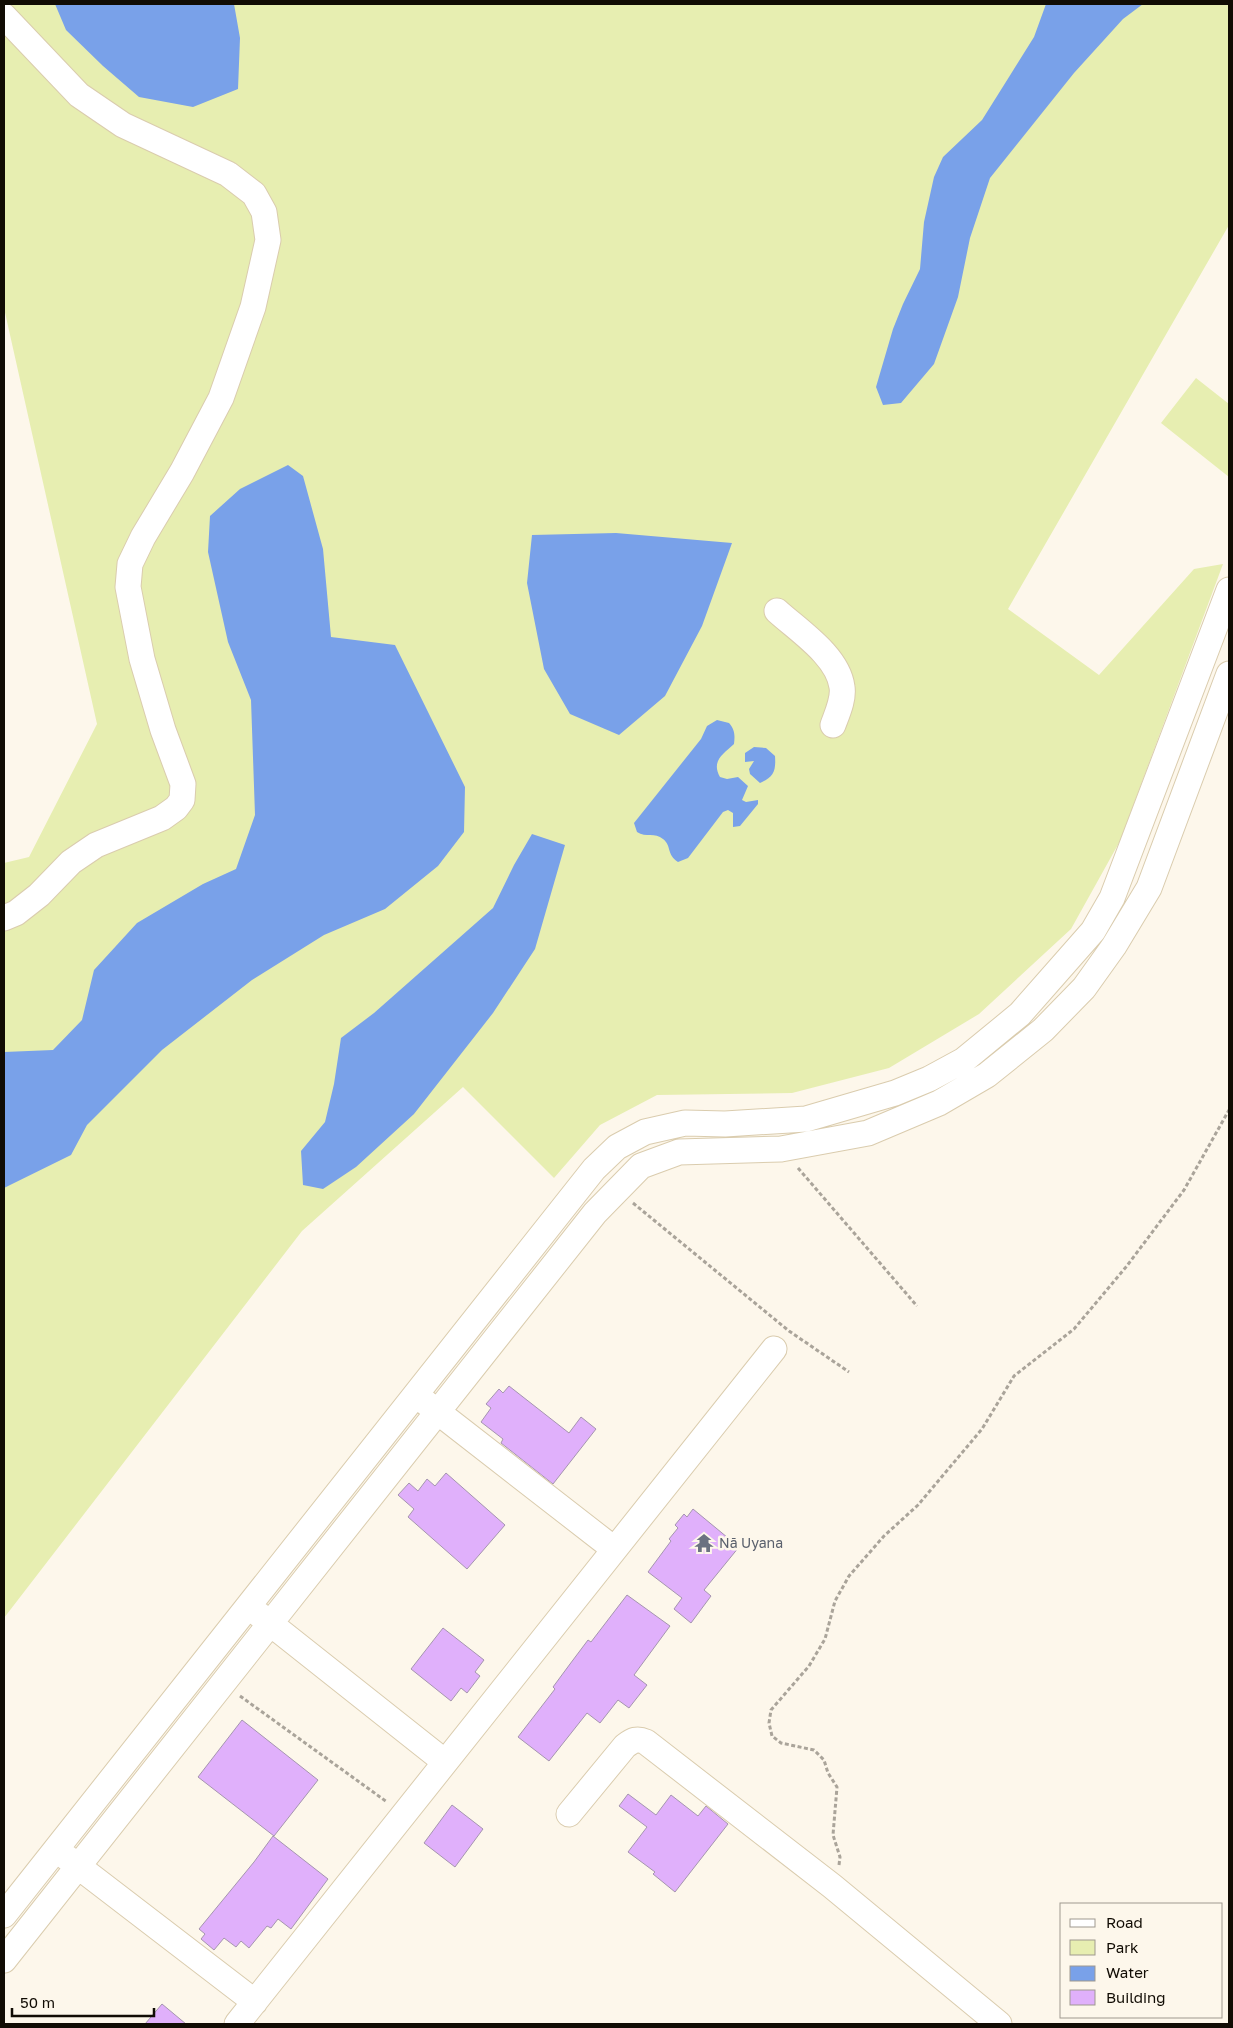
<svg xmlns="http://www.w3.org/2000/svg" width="1233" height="2028" viewBox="0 0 1233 2028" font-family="'Golos Text',sans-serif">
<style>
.green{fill:#e7eeb1}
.water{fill:#79a1e9}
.building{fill:#e0b0fb;stroke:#a595af}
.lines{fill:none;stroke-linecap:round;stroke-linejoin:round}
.minor-casing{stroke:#daccae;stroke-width:27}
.path{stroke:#aaa49a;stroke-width:3;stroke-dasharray:4 2.5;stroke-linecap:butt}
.minor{stroke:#fff;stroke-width:25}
.labels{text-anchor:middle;stroke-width:5;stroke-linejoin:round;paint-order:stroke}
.worship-label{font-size:14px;fill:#5b616d;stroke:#fdf7eb;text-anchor:start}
</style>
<rect width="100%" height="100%" fill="#fdf7eb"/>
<!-- green -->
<path class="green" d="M4 4H1229V225L1008 609 1099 675 1194 569 1223 564 1120 841 1071 929 979 1014 889 1068 792 1093 657 1095 600 1125 554 1178 463 1087 302 1231 4 1618V863L29 857 97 724 4 308Z
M1196 378 1229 404V477L1161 423Z"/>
<!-- water -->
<path class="water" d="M55 4H234L240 38 238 89 193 107 139 97 103 66 66 30Z
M1046 4H1143L1123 19 1074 73 990 178 970 238 958 297 934 364 901 403 883 405 876 387 893 329 903 304 920 269 924 222 934 177 943 157 982 120 1009 77 1034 37Z
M288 465 303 476 323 549 331 637 395 645 465 787 464 832 438 866 385 909 324 935 252 980 162 1050 87 1125 71 1155 4 1188V1052L53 1050 82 1020 94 970 137 923 203 884 236 869 255 815 251 700 228 642 208 552 210 516 240 489Z
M616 533 732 543 702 626 665 696 619 735 570 714 544 669 527 583 532 535Z
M717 720 729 723C735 730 735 735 734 744 723 754 711 761 720 777L727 779 738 777 748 786 742 800 746 802 758 800V804L740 826 733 827V813L728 810 723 812 688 858 678 862C666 854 672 846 663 839 655 832 646 838 637 832L634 823 701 739 707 726Z
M754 747 766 748 775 756C776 771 774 777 760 783L750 774 749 769 754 761 745 762V753Z
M532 834 565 845 535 949 493 1013 414 1114 356 1167 323 1189 303 1185 301 1151 325 1122 334 1084 341 1038 374 1013 493 908 514 865Z"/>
<!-- building -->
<path class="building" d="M509 1386 569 1433 581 1417 596 1429 553 1484 501 1443 503 1439 481 1422 491 1408 486 1404 499 1389 503 1393Z
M446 1473 505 1525 467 1569 408 1517 414 1509 398 1495 409 1483 418 1491 427 1479 435 1486Z
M693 1509 739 1547 704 1590 711 1596 691 1623 674 1609 682 1598 648 1572 671 1541 669 1539 678 1528 675 1525 684 1514 687 1517Z
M627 1595 670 1626 634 1675 647 1685 629 1708 618 1700 600 1723 587 1713 549 1761 518 1737 555 1689 553 1687 570 1664 588 1640 591 1642Z
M443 1628 484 1660 475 1672 480 1676 467 1693 461 1688 451 1701 411 1669Z
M242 1720 318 1780 274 1836 198 1777Z
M628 1794 656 1815 671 1795 698 1816 706 1806 728 1824 675 1892 653 1874 655 1872 628 1852 647 1827 619 1806Z
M452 1805 483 1829 455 1867 424 1843Z
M273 1836 328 1879 291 1929 278 1919 271 1928 267 1926 249 1948 241 1941 236 1947 224 1938 214 1950 201 1939 205 1934 199 1929 254 1862Z
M162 2004 186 2024H145Z"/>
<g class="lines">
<!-- minor casing -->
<g class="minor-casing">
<path id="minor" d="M4 16 79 95 123 125 228 174 254 194 264 212 268 240 253 307 221 398 182 472 143 537 130 564 128 587 142 659 163 730 183 784 182 800 176 808 162 818 96 845 71 862 39 895 16 913 4 918
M777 611C799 631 838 656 842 687 844 699 837 714 833 725
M425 1402 614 1549
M257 1613 445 1762
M569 1814 625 1746C633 1740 637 1738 646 1742L832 1886 999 2024
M66 1857 255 2002
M4 1915 594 1169 617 1147 645 1132 685 1123 725 1124 806 1119 895 1093 929 1079 964 1060 1020 1014 1093 931 1112 898 1229 590
M4 1960 595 1213 641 1166 679 1152 781 1149 868 1133 939 1103 987 1075 1043 1030 1084 988 1114 946 1149 888 1229 674
M237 2024 774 1349"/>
</g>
<!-- path -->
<path class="path" d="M798 1168 917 1306
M633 1203 789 1331 849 1372
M240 1696 387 1802
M839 1865 840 1857 833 1835 837 1787 828 1773 824 1760 814 1750 781 1743 772 1736 769 1723 771 1710 809 1666 825 1639 835 1601 849 1576 884 1536 918 1505 982 1429 1014 1376 1074 1329 1126 1267 1184 1190 1229 1110"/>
<!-- minor -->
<use href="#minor" class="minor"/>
</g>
<!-- icons -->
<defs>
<g id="temple-bare" transform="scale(1.5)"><path d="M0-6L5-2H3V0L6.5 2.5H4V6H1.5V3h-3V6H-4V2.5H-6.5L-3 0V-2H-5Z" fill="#6b7280" stroke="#fdf7eb" stroke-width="2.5" paint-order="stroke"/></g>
</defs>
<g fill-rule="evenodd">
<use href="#temple-bare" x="704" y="1543"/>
</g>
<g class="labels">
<!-- worship labels -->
<g class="worship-label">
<text x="719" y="1548">Nā Uyana</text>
</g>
</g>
<!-- border -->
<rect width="1233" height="2028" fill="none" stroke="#110c04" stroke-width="10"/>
<!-- legend -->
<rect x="1060" y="1903" width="162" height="115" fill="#fdf7eb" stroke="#9f998f"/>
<rect x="1070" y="1919" width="25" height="8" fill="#ffffff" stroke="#9f998f"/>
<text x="1106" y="1928" font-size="15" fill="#110c04">Road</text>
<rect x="1070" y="1940" width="25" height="15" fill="#e7eeb1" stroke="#9f998f"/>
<text x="1106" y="1953" font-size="15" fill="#110c04">Park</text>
<rect x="1070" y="1966" width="25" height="15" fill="#79a1e9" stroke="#9f998f"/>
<text x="1106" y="1978" font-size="15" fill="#110c04">Water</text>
<rect x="1070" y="1990" width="25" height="15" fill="#e0b0fb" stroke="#9f998f"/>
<text x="1106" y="2003" font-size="15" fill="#110c04">Building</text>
<!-- scale -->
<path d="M12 2008v8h142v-8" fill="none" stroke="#110c04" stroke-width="2.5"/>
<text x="20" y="2008" font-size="15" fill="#110c04" stroke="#fdf7eb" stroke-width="4" paint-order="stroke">50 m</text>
</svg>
